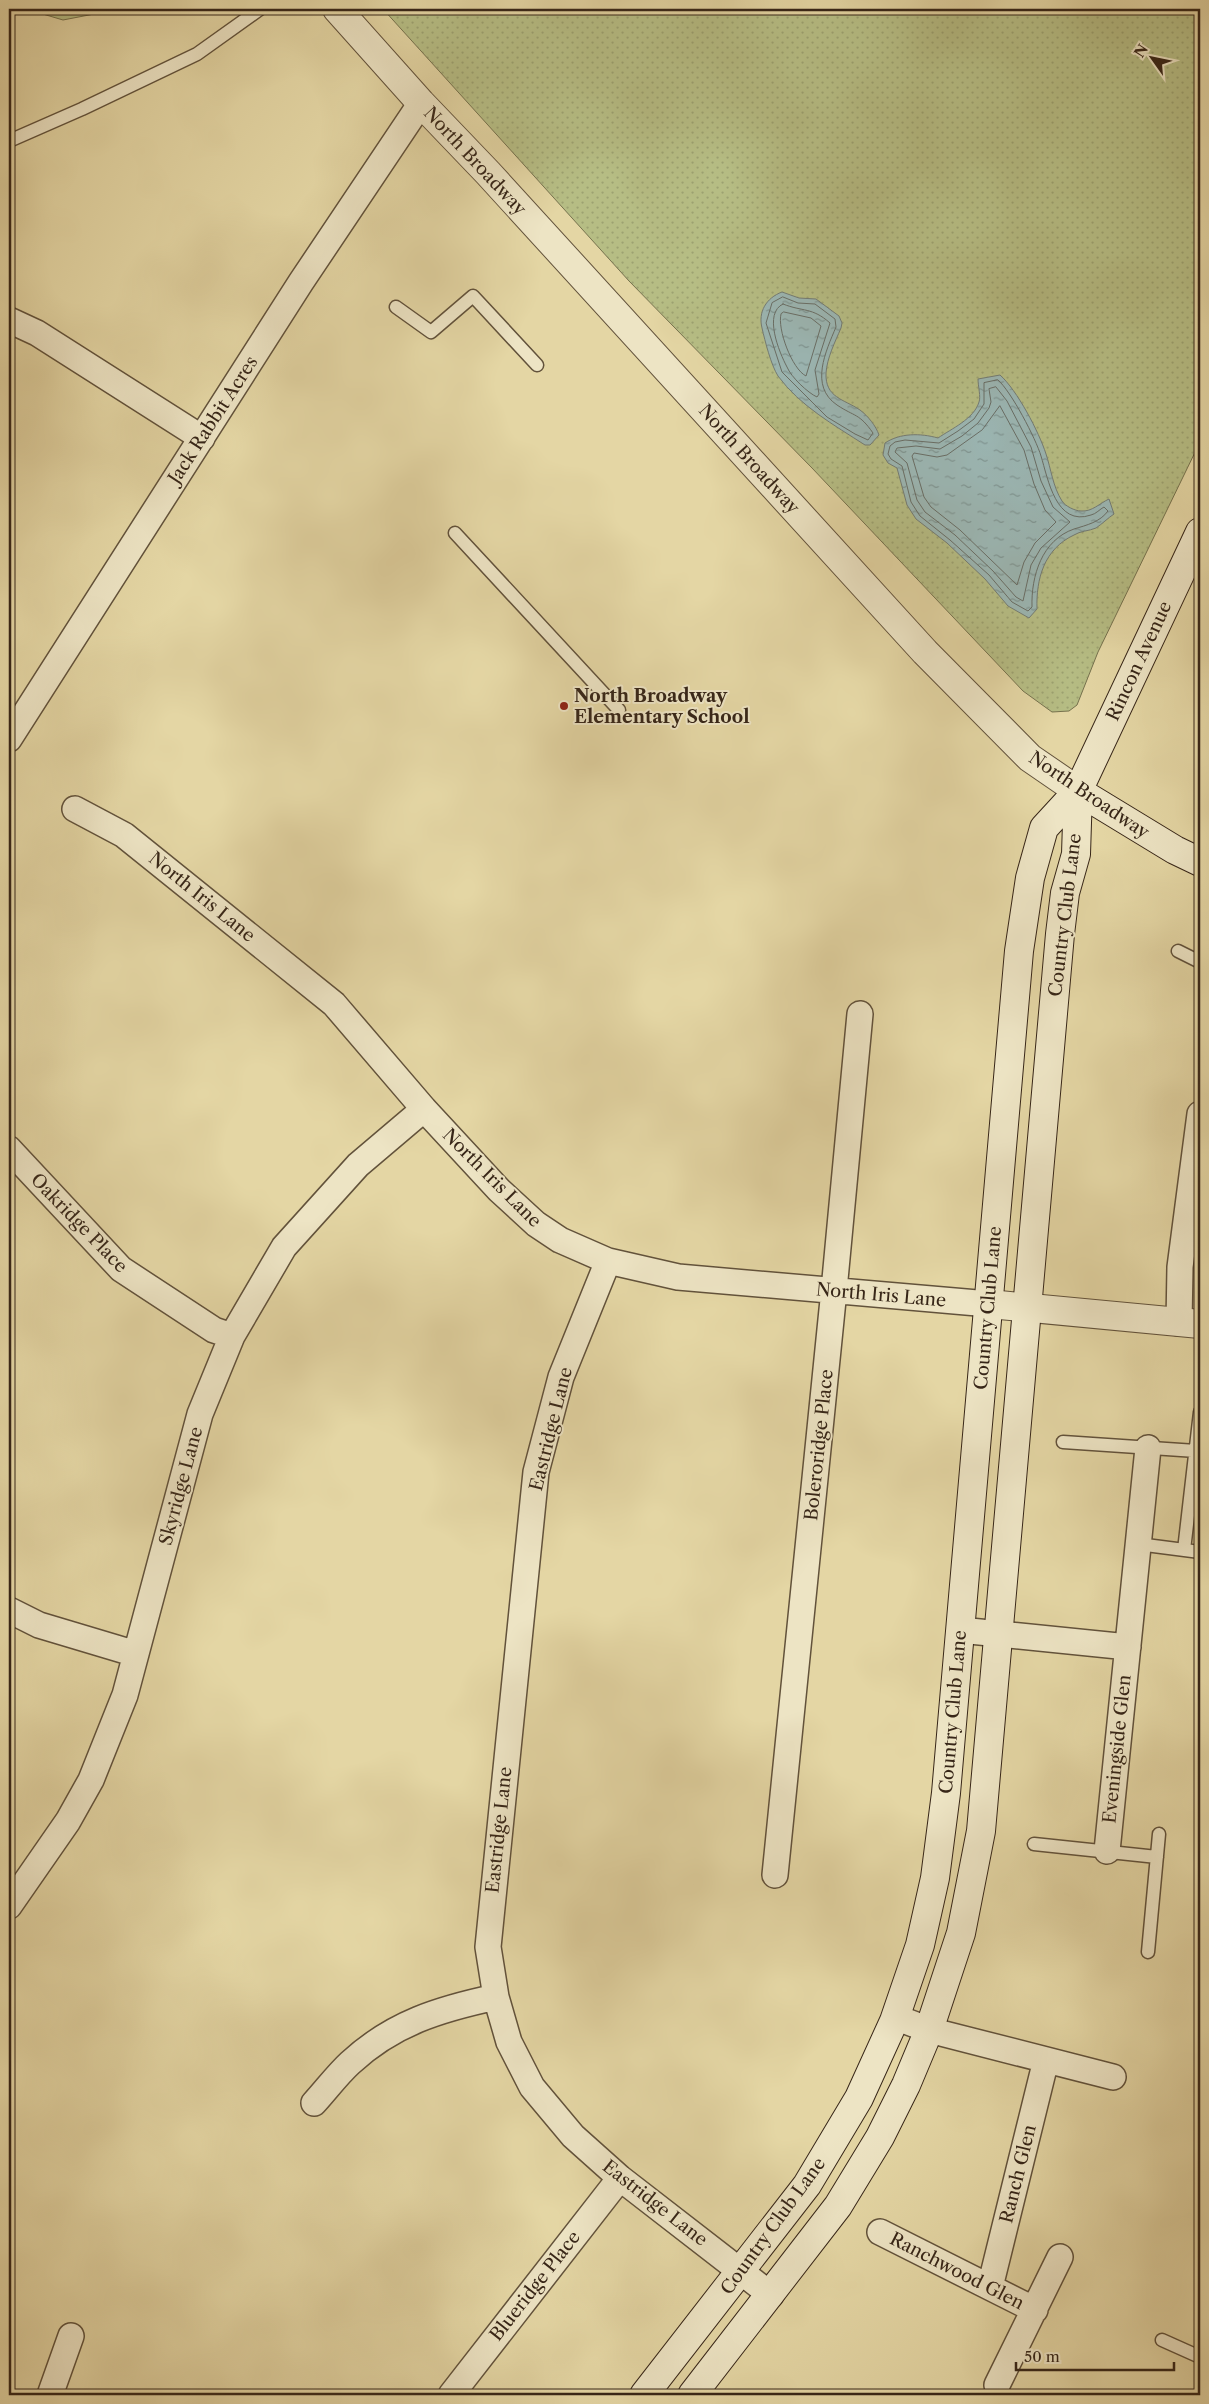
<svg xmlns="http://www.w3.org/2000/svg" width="1209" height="2404" viewBox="0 0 1209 2404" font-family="'Libre Caslon Text',serif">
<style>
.grass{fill:url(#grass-dots);stroke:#76724e}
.park{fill:url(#park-tufts);stroke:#76724e}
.water{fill:url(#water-ripples);stroke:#737c75}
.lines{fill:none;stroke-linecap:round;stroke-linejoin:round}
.shore{stroke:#696e66;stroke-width:1}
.service-casing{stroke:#62523b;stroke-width:15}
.minor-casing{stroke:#62523b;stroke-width:28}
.tertiary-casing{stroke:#62523b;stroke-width:30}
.secondary-casing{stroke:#372618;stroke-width:30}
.service{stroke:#ede4c4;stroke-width:12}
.minor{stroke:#ede4c4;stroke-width:25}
.tertiary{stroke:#ede4c4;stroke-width:28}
.secondary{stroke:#ede4c4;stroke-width:28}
.poi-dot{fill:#8f2418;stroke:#ede4c4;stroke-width:2}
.labels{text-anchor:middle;stroke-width:4;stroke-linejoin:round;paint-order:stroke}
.street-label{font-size:18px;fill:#372618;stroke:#ede4c4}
.poi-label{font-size:18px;font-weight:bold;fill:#372618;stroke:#ede4c4;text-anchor:start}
</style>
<defs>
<pattern id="grass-dots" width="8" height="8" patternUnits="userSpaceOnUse" patternTransform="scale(1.25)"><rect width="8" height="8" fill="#b6bd84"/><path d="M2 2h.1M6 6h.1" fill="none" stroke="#9da271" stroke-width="1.8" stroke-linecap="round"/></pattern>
<pattern id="park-tufts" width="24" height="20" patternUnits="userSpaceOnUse" patternTransform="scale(1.25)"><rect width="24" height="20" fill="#b6bd84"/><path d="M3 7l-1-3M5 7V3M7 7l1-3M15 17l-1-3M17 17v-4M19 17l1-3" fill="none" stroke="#9da271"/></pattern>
<pattern id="water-ripples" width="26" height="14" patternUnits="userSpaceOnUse" patternTransform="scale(1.25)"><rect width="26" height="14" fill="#9bb6b3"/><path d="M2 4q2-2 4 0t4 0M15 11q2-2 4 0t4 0" fill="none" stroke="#7f9491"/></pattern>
</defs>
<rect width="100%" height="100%" fill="#e4d6a4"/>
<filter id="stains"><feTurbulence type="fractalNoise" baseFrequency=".004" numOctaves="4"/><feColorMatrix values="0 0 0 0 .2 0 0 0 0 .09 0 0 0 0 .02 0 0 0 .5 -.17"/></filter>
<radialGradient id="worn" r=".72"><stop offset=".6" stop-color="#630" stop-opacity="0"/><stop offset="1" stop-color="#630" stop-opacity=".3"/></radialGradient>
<!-- grass -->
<path class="grass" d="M383 9H1200V442L1098 652 1077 705 1069 711 1052 712 1023 691 812 468 629 281Z"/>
<!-- park -->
<path class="park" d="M26 9H120L63 20Z"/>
<!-- water -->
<path class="water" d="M782 292 799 298 816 299 839 316 842 323 841 328C835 342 827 358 826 373 825 398 844 399 860 410 868 416 876 426 879 435L870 445H865C834 425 800 406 778 376 771 365 765 341 762 328 758 312 766 298 782 292Z
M1000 375C1017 390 1039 432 1046 454 1051 469 1053 487 1062 501 1065 506 1075 511 1081 511 1092 512 1100 503 1109 499L1114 514C1108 518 1102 524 1096 528 1089 531 1080 531 1074 535 1044 549 1036 579 1037 609L1029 618 1008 606 985 579 947 543 916 519 907 505 897 468 888 463 883 455 885 443C900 433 920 433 938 438 951 429 974 419 979 402 981 397 978 386 978 379Z"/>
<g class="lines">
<!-- shore -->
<path class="shore" d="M783 297 798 303 815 304 835 319 836 327C826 351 809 386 837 405 855 417 859 413 873 433L868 440 855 434 827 417 782 372 766 323 772 303Z
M783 304C803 312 812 307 830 323L815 370 819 394 817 397C808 393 791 377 787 367 779 352 763 313 783 304Z
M784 312 811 318 821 326 806 376C792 369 777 329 781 314Z
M998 380C1011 391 1036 439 1041 456 1048 479 1056 527 1091 515 1096 514 1100 509 1104 507L1108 511C1100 522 1087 525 1074 529 1042 540 1031 576 1032 607L1028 611 1012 602 989 575 950 540 920 516 911 502 902 466 891 459 888 454 890 446 895 442 905 440 939 443 958 431 974 419 984 404V383Z
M996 387 1007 401 1031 447 1041 481 1053 507 1070 522 1041 548 1031 565 1023 601 1016 597 993 571 955 535 925 512 917 500 907 463 895 452 897 448 916 446 940 449 962 436 978 423 989 408 991 402 989 389Z
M1000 406 1024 450 1034 484 1045 510 1056 522 1035 543 1024 562 1017 585 960 530 931 507 924 497 912 456 914 453 937 457 947 455 982 430Z"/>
<!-- service casing -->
<g class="service-casing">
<path id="service" d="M9 141 82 109 197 54 260 9
M396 307 431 332 473 296 537 365
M455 533 619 710
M1178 951 1200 962
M1063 1442 1196 1451
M1138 1544 1200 1552
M1184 1550 1200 1412
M1034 1844 1157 1857
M1148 1952 1159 1834
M1162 2340 1200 2357"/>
</g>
<!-- minor casing -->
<g class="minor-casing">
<path id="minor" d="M9 320 37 333 202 438
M9 739 301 282 421 103
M75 809 124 835 334 1004 424 1109 499 1190 536 1224 560 1240 608 1261 678 1277 989 1304
M9 1149 121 1269 214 1330 232 1336
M608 1261 561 1377 536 1472 488 1947 496 1997 509 2042 532 2087 573 2136 620 2178 771 2295
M1179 1323 1180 1267 1200 1114
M9 1610 39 1625 136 1654
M960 1630 1128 1647
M1107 1851 1148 1448
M775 1875 834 1290 860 1014
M9 1906 68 1821 91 1780 125 1695 200 1414 232 1336 284 1247 358 1165 424 1109
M895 2017 929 2030 1113 2077
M314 2103C326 2090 337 2075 350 2063 393 2023 440 2009 496 1997
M880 2232 1035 2310
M990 2287 1046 2060
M997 2385 1060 2257
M50 2395 71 2336
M451 2395 620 2178"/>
</g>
<!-- tertiary casing -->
<g class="tertiary-casing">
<path id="tertiary" d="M337 9 421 103 488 173 925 652 1030 758 1078 791
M989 1304 1200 1324"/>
</g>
<!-- secondary casing -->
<g class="secondary-casing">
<path id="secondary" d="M1078 791 1175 850 1200 862
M644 2395 807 2185 859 2098 894 2021 920 1945 935 1878 946 1793 1019 951 1030 878 1044 828 1078 791 1200 532
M692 2395 838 2206 880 2137 906 2085 929 2030 961 1933 981 1831 1060 934 1065 893 1076 854 1078 791"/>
</g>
<!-- service -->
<use href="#service" class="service"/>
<!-- minor -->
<use href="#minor" class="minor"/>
<!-- tertiary -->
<use href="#tertiary" class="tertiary"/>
<!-- secondary -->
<use href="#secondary" class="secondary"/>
</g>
<!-- markers -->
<circle class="poi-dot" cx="564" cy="706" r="5"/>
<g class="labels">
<!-- street labels -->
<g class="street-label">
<text transform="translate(475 161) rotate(47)" y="6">North Broadway</text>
<text transform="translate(213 420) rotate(-57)" y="6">Jack Rabbit Acres</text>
<text transform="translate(749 459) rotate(48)" y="6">North Broadway</text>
<text transform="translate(1139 661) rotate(-65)" y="6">Rincon Avenue</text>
<text transform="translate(1089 795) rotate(34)" y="6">North Broadway</text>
<text transform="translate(202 897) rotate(39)" y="6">North Iris Lane</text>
<text transform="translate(1065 915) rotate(-83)" y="6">Country Club Lane</text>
<text transform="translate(492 1178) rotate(45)" y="6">North Iris Lane</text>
<text transform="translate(79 1223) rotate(46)" y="6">Oakridge Place</text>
<text transform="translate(881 1295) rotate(5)" y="6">North Iris Lane</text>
<text transform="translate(988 1308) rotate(-85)" y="6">Country Club Lane</text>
<text transform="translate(551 1429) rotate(-76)" y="6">Eastridge Lane</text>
<text transform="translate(819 1445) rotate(-84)" y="6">Boleroridge Place</text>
<text transform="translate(181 1486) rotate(-75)" y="6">Skyridge Lane</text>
<text transform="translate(953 1712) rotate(-85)" y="6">Country Club Lane</text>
<text transform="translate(1117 1749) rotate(-84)" y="6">Eveningside Glen</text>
<text transform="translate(499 1830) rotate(-84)" y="6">Eastridge Lane</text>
<text transform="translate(1018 2174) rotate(-76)" y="6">Ranch Glen</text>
<text transform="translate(655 2203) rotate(38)" y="6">Eastridge Lane</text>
<text transform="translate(773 2226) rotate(-54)" y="6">Country Club Lane</text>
<text transform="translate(957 2271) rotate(27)" y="6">Ranchwood Glen</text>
<text transform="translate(535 2286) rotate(-52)" y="6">Blueridge Place</text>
</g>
<!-- poi labels -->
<g class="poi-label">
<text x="574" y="702">North Broadway<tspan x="574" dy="21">Elementary School</tspan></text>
</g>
</g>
<!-- margin -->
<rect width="1209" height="2404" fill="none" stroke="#e4d6a4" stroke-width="30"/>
<rect x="10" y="10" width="1189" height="2384" fill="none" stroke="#372618" stroke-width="2.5"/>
<rect x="15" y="15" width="1179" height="2374" fill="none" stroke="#372618"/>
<!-- north arrow -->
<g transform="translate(1152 58) rotate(303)" stroke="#ede4c4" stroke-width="4" paint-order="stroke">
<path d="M0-4L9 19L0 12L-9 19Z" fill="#372618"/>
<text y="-8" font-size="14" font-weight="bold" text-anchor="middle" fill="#372618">N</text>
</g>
<!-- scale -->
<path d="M1016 2362v8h158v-8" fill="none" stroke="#372618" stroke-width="2.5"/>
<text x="1024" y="2362" font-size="15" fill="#372618" stroke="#ede4c4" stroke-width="4" paint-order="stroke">50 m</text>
<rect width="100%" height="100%" filter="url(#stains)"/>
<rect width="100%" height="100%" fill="url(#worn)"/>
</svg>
